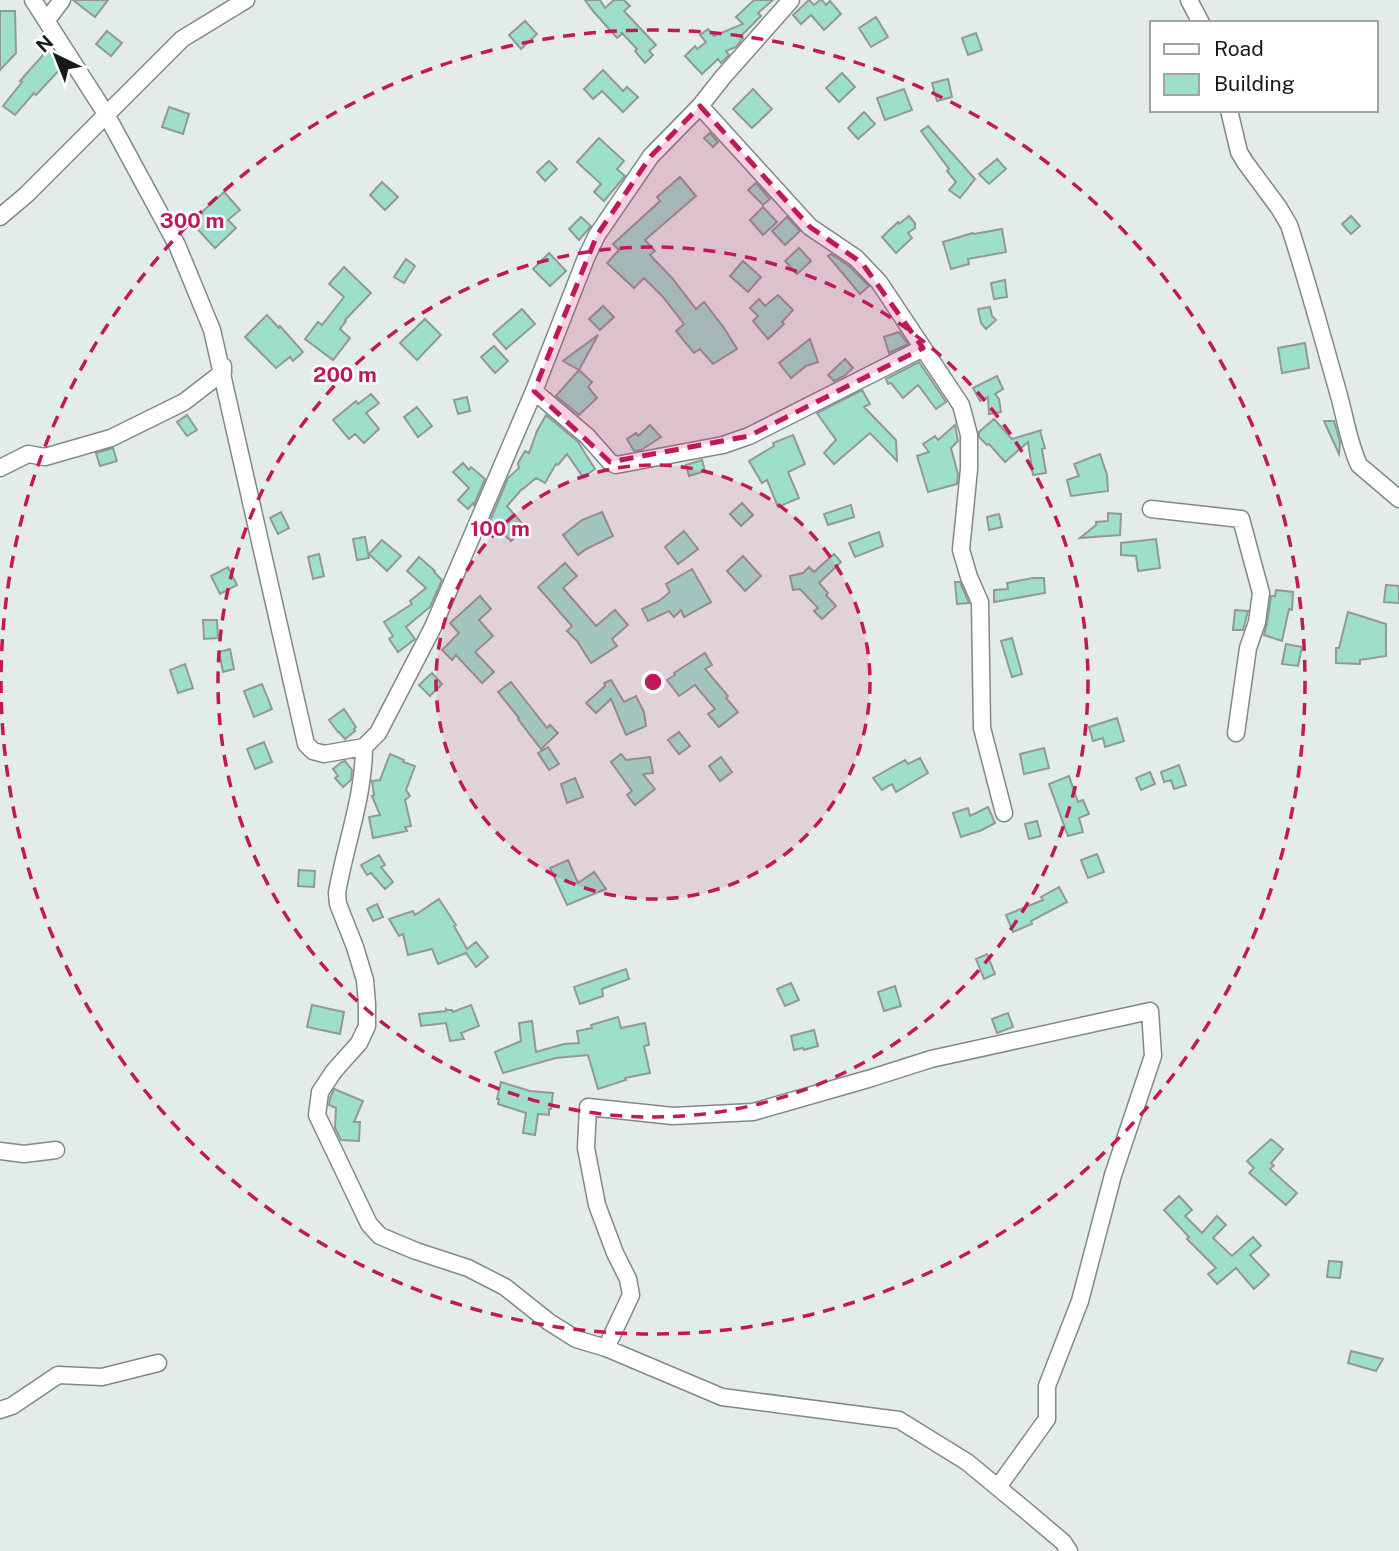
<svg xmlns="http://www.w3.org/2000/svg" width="1399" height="1551" viewBox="0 0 1399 1551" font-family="'Public Sans',sans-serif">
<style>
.building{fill:#9edfcc;stroke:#929997;stroke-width:2}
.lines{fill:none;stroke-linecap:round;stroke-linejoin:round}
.minor-casing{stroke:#818986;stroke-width:19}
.minor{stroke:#fff;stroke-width:16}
.marked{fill:#c2185b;fill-opacity:0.2;stroke:#c2185b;stroke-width:5;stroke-dasharray:14 9;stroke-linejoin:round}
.ring{fill:none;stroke:#c2185b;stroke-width:3.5;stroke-dasharray:12 9}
.centre{fill:#c2185b;stroke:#fff;stroke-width:3.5}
.ring-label{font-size:21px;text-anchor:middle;font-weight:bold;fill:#c2185b;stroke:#fff;stroke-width:5;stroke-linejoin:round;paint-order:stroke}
</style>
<rect width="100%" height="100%" fill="#e4ece9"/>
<!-- building -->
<path class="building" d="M73 0H108L95 17Z
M585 0H600L605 8 614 0H624L630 6 624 11 656 45 649 51 653 55 645 63 635 51 637 49 621 32 622 34 617 38 593 11Z
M754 0H773L758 13 761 16 742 35 743 38 736 47 726 51 729 55 721 63 718 59 702 74 685 56 695 46 697 49 706 42 700 35 708 29 714 36 743 24 736 17Z
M809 0 814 5 820 0H822L826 5 830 1 841 14 824 30 811 15 801 24 793 15Z
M0 11H15L16 53 0 70Z
M876 17 888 37 871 47 859 28Z
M525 21 537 34 521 49 509 35Z
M107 31 122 43 111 56 96 44Z
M976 33 982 50 968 55 962 38Z
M50 47 63 66 36 95 34 93 15 115 3 106 22 82 20 81Z
M603 70 623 91 627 87 638 97 623 112 602 91 593 99 584 89Z
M842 73 855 87 839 102 826 88Z
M948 79 952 97 937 101 932 83Z
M753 89 772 109 752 128 733 109Z
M904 89 912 110 885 120 877 98Z
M169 107 189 114 183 134 162 127Z
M864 112 875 124 858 139 848 128Z
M928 126 975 179 960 198 949 190 956 182 947 171 949 169 921 131Z
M710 133 718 142 713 147 704 138Z
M599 138 624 161 617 169 625 176 604 201 594 192 601 184 577 162Z
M997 159 1006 169 989 184 979 174Z
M549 161 557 169 545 181 537 172Z
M680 177 696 196 645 240 655 251 650 255 672 278 696 309 704 302 724 328 737 349 713 364 700 349 694 353 676 331 684 324 663 297 644 278 634 288 607 263 619 250 613 244 660 201 657 197Z
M382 182 398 197 385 210 370 195Z
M756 183 770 199 763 205 748 190Z
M224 192 240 210 228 220 236 228 215 248 191 222Z
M763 207 777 222 763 235 750 220Z
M909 216 915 223V228L908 233 912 238 896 253 882 237 898 222 899 224Z
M1351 216 1360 226 1351 234 1342 224Z
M581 217 591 226 579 240 569 229Z
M787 217 800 231 785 245 772 231Z
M1002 229 1006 252 968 259 969 264 951 269 943 242 973 233 974 234Z
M799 248 811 261 797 274 785 261Z
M549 253 566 271 550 286 533 269Z
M831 254 849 266 869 286 860 294 828 256Z
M406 259 415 266 404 283 394 277Z
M743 261 761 277 748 292 730 276Z
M344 267 371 293 345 320 346 321 340 329 350 338 333 360 305 339 318 322 322 325 344 297 329 284Z
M1005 280 1007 297 994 299 991 283Z
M778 295 793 310 782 322 784 324 768 339 753 321 758 316 750 308 759 299 765 306Z
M603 306 614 317 600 330 589 319Z
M990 307 992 316 996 320 986 329 981 323 978 309Z
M522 309 535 324 506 349 493 334Z
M267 315 279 328 280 326 303 352 293 361 290 357 276 368 245 337Z
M425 319 441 335 417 360 400 343Z
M899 332 908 344 889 353 884 337Z
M598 335 579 370 563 361Z
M810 339 818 362 806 366 791 378 779 363Z
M1305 343 1309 368 1282 373 1278 348Z
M494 346 508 361 495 373 481 357Z
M845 359 853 368 844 376 834 381 828 375Z
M919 362 946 402 936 409 918 385 903 398 891 383 888 384 886 379Z
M579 370 592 382 588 387 597 398 579 415 556 396Z
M997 376 1003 389 995 394 999 399 1001 412 989 414 988 397 980 401 973 388Z
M862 390 870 404 864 407 896 440 897 461 870 433 834 464 824 453 836 440 817 413Z
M371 394 379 403 366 413 379 429 364 443 355 434 349 439 333 420 356 401 358 404Z
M467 397 470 411 458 414 454 400Z
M417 407 432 426 418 437 404 417Z
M187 415 197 430 187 436 177 422Z
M546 415 578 442 595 469 583 477 567 454 558 465 556 464 545 483 536 478 523 489H522L507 506 525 527 511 541 490 521 508 478 519 468 518 463 525 451 529 453 537 431Z
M994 419 1012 439 1042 430 1040 431 1045 448 1042 449 1046 473 1033 475 1028 442 1005 462 989 444 987 445 979 437V432Z
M1324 421H1334L1340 442 1339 454Z
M650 425 661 437 641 450 634 451 627 439 636 433 638 436Z
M955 425 958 441 951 448 958 474 957 484 928 492 917 456 929 452 923 444 935 436 938 440Z
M793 435 805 464 788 472 799 498 778 507 767 480 762 483 749 461 774 446 773 443Z
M113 448 117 461 100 466 96 453Z
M1100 454 1107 475 1108 491 1071 496 1067 480 1079 476 1074 464Z
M702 460 705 471 689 476 686 465Z
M463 463 469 470 471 467 485 479 474 505 473 503 468 509 458 500 469 488 453 472Z
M742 503 753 515 741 526 730 514Z
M851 505 854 517 828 525 824 514Z
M281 512 289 528 278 534 270 518Z
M602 512 613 536 586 549 578 555 563 535 582 520Z
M1108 513 1121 514 1120 535 1080 538 1096 525V522L1108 521Z
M999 514 1002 527 989 530 987 517Z
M684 531 698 549 678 564 665 547Z
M879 532 883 546 855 557 849 543Z
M365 537 369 558 357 560 353 539Z
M1156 539 1160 568 1138 571 1136 556 1121 555V543Z
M382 540 401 556 387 571 369 554Z
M319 554 324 576 313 579 308 557Z
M834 554 841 562 819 583 828 593 826 595 836 606 822 619 814 611 818 608 800 589 793 590 790 576 803 573 809 567 814 572Z
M743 556 761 576 745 591 727 571Z
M419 557 435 571 434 572 442 580 430 607 406 627 415 639 398 652 389 639 393 636 384 622 412 604 410 601 426 588 407 571Z
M565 563 577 576 563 588 596 626 615 610 628 625 612 639 617 646 591 663 577 641 567 631 572 626 538 587Z
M228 567 237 585 220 594 211 576Z
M692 569 711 602 684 617 681 610 674 617 669 611 648 621 642 609 659 601 670 592 666 584Z
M1033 578H1044L1045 593 994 602V590L1008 589 1007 583Z
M955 582H960L969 603 957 604Z
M1386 585 1399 586V603L1384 602Z
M1276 590 1293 592 1292 610 1289 609 1282 641 1264 635 1267 623 1271 596H1275Z
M480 596 491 609 479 620 493 636 475 652 494 672 482 683 456 655 452 660 442 650 459 633 450 623Z
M1235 610 1248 611 1243 630H1233Z
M1348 612 1386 624V656L1360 660V664L1336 663V648H1339Z
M203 620H217L218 638 204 639Z
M1012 638 1022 674 1012 677 1001 641Z
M1286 644 1302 647 1298 666 1282 664Z
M230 649 234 669 223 672 219 652Z
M705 653 712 665 705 669 728 696 726 698 738 712 719 727 708 714 715 709 695 685 679 696 667 680 675 675 674 673Z
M185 664 193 688 178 693 170 670Z
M432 673 442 684 430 696 419 685Z
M611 680 624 702 636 696 644 712 646 726 626 735 611 699 596 713 586 703 605 686 604 683Z
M511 682 547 728 550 725 558 733 541 749 518 719 519 718 498 692Z
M262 684 272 709 254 717 244 691Z
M344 709 356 727 354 729 355 731 345 739 339 732H338L329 720Z
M1117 718 1124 741 1105 747 1103 738 1093 741 1089 727Z
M679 732 690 746 679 754 668 740Z
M264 742 272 762 255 769 247 749Z
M548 747 559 764 549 770 538 753Z
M1044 748 1049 768 1024 774 1020 754Z
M390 754 404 760 403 762 415 766 406 790 410 796 405 800 411 826 405 827 407 831 373 838 369 817 380 815 372 796 374 795 372 781 380 780Z
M621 754 626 760 650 757 653 773 643 774 655 789 635 805 627 795 632 791 611 762Z
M721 757 732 772 720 781 709 766Z
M920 758 928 773 896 792 892 784 882 790 873 778 905 760 908 764Z
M345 761 352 770 351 780 343 787 335 778 338 776 333 769 342 762Z
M1179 765 1186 785 1174 789 1171 780 1164 782 1161 772Z
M1150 772 1155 784 1141 790 1136 778Z
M1069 776 1078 802 1083 800 1089 814 1079 818 1083 832 1068 836 1049 784Z
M575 778 583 797 567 803 561 784Z
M988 807 995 823 982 830 961 837 953 813 968 808 970 816Z
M1037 821 1041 836 1029 839 1025 824Z
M1097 854 1104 872 1088 878 1081 860Z
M379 855 385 865 381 867 393 882 385 889 371 873 367 875 361 865Z
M568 860 578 883 594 872 606 889 567 905 550 868Z
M299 870 315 871 314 887 298 886Z
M1059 887 1067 902 1031 921 1032 924 1013 932 1006 915 1043 900 1041 897Z
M439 899 456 925 454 926 467 949 476 942 488 957 476 967 466 953 438 964 432 949 408 955 403 934 399 936 389 919 413 911 415 915Z
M377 904 383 917 373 921 367 909Z
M987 954 995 974 984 979 976 959Z
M626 969 629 979 602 989 603 996 580 1004 574 987Z
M791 983 799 1000 785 1006 777 989Z
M895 986 901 1006 884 1011 878 992Z
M312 1005 344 1012 340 1034 307 1027Z
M471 1005 479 1026 461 1033 464 1039 450 1041 446 1023 421 1026 419 1014 446 1011V1009L447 1010H452L453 1012Z
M1008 1013 1013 1027 997 1033 992 1019Z
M618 1017 621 1028 645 1023 649 1045 644 1046 650 1073 625 1078 626 1080 598 1089 588 1055 556 1058 503 1073 495 1052 521 1041 519 1023 532 1021 536 1052 564 1044 579 1043 577 1031 592 1028 591 1025Z
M814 1030 818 1046 804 1050 803 1048 794 1050 791 1036Z
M501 1082 530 1091 553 1093 551 1109H549V1115L538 1114 535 1135 523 1133 526 1113 498 1104 499 1099H497Z
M334 1089 363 1101 354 1122H360L359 1141 341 1140 335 1128 336 1108 329 1105 330 1098Z
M1271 1139 1283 1149 1271 1163 1274 1166 1270 1169 1297 1193 1286 1205 1249 1173 1254 1168 1247 1161Z
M1179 1196 1192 1210 1185 1216 1202 1233 1217 1216 1226 1225 1213 1238 1232 1256 1253 1237 1261 1246 1250 1255 1269 1275 1254 1289 1236 1268 1217 1284 1208 1274 1216 1268 1187 1239 1189 1237 1164 1210Z
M1329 1261 1342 1262 1340 1278 1327 1277Z
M1351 1351 1383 1359 1376 1371 1348 1363Z"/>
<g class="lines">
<!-- minor casing -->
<g class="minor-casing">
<path id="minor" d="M33 0 106 114 177 245 212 330 306 744 313 751 324 754 364 747 378 733 433 627 534 391 586 258 597 235 651 156 700 106 723 77 791 0
M1189 0 1201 23
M47 20 62 0
M700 106 810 227 856 258 879 282 961 405 969 435V469L961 550 969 577 980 602 982 728 1004 813
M1229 110 1239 152 1245 162 1279 208 1289 225C1307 280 1322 336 1338 392 1345 416 1348 441 1359 465L1399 499
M0 217 26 195 182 39 246 0
M534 391 587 436 610 462 616 465 723 445 749 436 923 348
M0 468 28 454 45 457 111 438 184 402 223 372V366
M1151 509 1241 519 1261 593 1257 622 1248 648 1236 733
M364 747C364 797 345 845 337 893L338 904 355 947 365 980 367 1004V1026L359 1043 334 1071 320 1092 317 1115 369 1224 380 1236 416 1251 468 1268 505 1287 549 1322 576 1339 606 1348 722 1397 899 1420 967 1462 1024 1509 1063 1542 1069 1551
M0 1151 24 1154 56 1150
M606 1348 631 1295 628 1279 615 1253 597 1205 586 1148 588 1107 673 1116 753 1112 868 1079 931 1059 1150 1011 1153 1056 1113 1175 1080 1301 1047 1386V1419L998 1487
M0 1410 12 1406 58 1375 102 1377 158 1363"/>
</g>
<!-- minor -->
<use href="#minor" class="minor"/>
</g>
<!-- marked area -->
<path class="marked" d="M700 106 810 227 862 263 923 348 749 436 610 462 534 391 597 235 651 156Z"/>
<!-- distance rings -->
<circle cx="653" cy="682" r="217" fill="#c2185b" fill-opacity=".12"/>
<g class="ring">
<circle cx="653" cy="682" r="217"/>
<circle cx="653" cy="682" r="435"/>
<circle cx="653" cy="682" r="652"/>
</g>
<circle cx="653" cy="682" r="10" class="centre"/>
<g class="ring-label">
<text x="192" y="228">300 m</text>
<text x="345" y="382">200 m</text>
<text x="500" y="536">100 m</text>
</g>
<!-- legend -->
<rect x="1150" y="21" width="228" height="91" fill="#ffffff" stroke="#a2a3a3" stroke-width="2"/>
<rect x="1164" y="44" width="35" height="10" fill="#ffffff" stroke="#a2a3a3" stroke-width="2"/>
<text x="1214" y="56" font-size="21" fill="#171a19">Road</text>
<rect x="1164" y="74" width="35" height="21" fill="#9edfcc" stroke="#a2a3a3" stroke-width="2"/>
<text x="1214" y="91" font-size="21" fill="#171a19">Building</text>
<!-- north arrow -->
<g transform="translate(56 56) rotate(317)" stroke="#ffffff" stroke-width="5" paint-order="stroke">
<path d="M0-5L12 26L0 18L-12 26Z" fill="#171a19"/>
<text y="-10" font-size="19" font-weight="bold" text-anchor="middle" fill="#171a19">N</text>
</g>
</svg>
